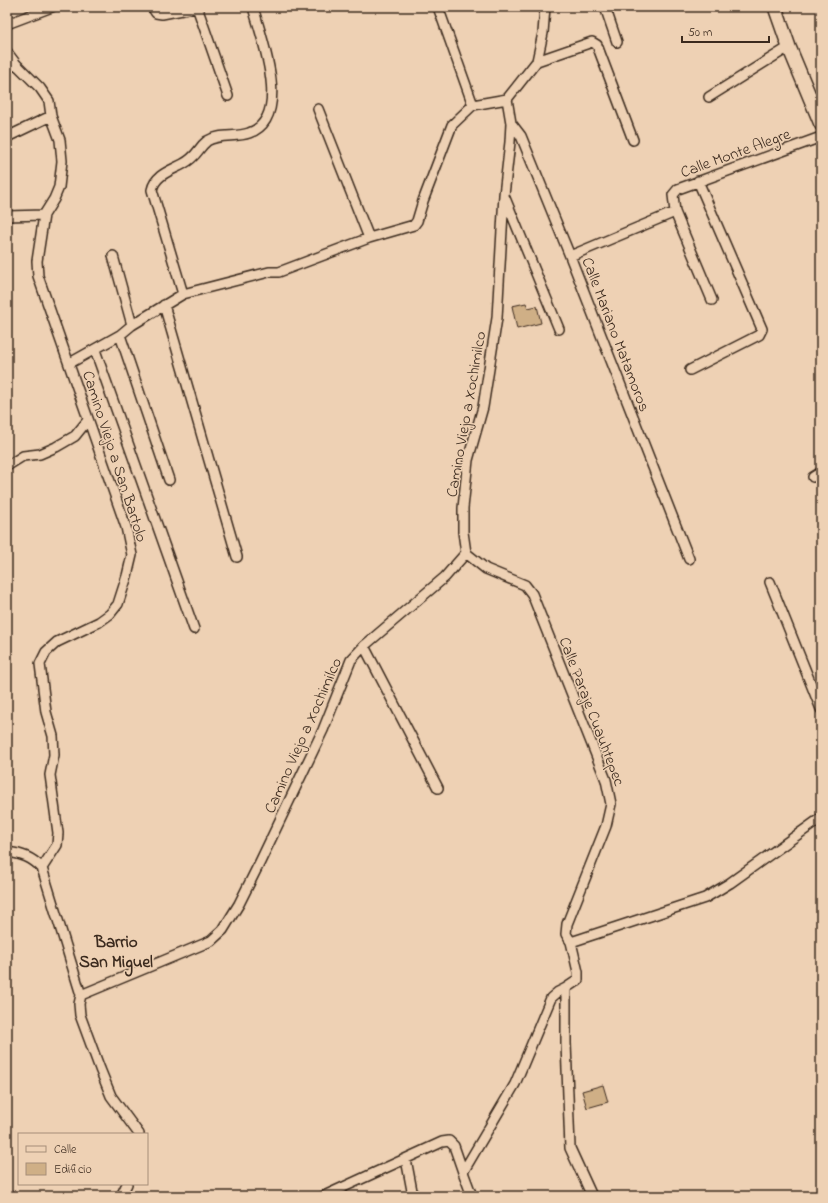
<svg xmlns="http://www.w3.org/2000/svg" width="828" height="1203" viewBox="0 0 828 1203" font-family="'Indie Flower',sans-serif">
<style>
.building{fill:#cfaf86;stroke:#3b2a1e}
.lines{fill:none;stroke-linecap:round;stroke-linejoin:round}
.minor-casing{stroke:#3b2a1e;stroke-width:12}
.secondary-casing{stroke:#3b2a1e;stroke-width:16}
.minor{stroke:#eed1b4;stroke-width:9}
.secondary{stroke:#eed1b4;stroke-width:13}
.labels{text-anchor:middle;stroke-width:3;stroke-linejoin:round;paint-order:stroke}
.street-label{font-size:16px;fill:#3b2a1e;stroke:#eed1b4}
.neighbourhood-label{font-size:17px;font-weight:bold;fill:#3b2a1e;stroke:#eed1b4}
</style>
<rect width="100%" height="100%" fill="#eed1b4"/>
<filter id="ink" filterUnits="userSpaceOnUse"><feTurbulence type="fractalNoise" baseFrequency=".025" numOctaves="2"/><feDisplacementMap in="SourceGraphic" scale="8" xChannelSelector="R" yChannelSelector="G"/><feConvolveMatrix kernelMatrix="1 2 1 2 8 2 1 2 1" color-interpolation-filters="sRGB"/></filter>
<g filter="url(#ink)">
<!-- building -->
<path class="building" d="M526 303 528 308 537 306 541 323 517 329 512 306Z
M603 1085 608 1102 587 1108 582 1091Z"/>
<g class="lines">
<!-- minor casing -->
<g class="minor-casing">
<path id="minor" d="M152 7 156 13 162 14 198 7
M197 7 228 96
M438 7 473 105
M605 7 617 42
M7 24 52 7
M7 52 16 64 40 88 49 101 51 116 60 140 62 161 59 187 54 199 44 215 37 261 38 276 126 527 132 555 127 576 118 604 110 614 99 622 57 642 46 652 40 664 46 712 53 736 54 755 50 775 58 833 57 845 42 868
M537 61 592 42 597 45 633 140
M7 69 16 64
M709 97 789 47
M507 99 537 61 543 33 545 7
M318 109 369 238
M511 123 521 136 570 256 689 559
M7 137 51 116
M505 198 559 329
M675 212 712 300
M7 216 44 215
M113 256 132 325
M570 256 675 212 673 195 678 189 821 137
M183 294 152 190C155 175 170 171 183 164 198 156 197 149 207 141 220 133 236 138 249 133 293 118 261 37 253 7
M164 305 237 557
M120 335 169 480
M95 350 194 629
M70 363 120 335 132 325 183 294 269 272H279L369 238 414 225 417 221 423 201 452 125 473 105 507 99
M690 370 759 335 762 329 698 181
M7 466 23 456 40 454 56 447 75 436 88 420
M813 477 821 472
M466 553 486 569 525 585 532 594 606 780 611 804 606 826 567 924 566 934 571 942 705 898 730 883 821 818
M770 582 821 709
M364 646 438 788
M7 852C22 854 31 857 42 868L81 995 79 1004 80 1015 100 1069 111 1096 139 1134
M566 988 578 980V972L571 942
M81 995 211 941 223 930 239 904 260 862 323 730 351 660 364 646 445 577 466 553 463 532V508L468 460 483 407 497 318 504 195 510 142 511 123 507 99
M406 1159 413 1196
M463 1172 472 1196
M121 1196 127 1184
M324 1196 442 1142 449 1141 454 1146 463 1172 515 1084 551 998 558 992 566 988V1043L570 1148 592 1196"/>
</g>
<!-- secondary casing -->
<g class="secondary-casing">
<path id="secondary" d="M775 7 789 47 821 124"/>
</g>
<!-- minor -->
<use href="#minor" class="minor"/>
<!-- secondary -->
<use href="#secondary" class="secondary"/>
</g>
</g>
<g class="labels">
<!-- street labels -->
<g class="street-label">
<text transform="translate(735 152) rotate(-20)" y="6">Calle Monte Alegre</text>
<text transform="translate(617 334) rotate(69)" y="6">Calle Mariano Matamoros</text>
<text transform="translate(465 414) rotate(-80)" y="6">Camino Viejo a Xochimilco</text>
<text transform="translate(116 456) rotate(72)" y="6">Camino Viejo a San Bartolo</text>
<text transform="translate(593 711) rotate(69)" y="6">Calle Paraje Cuauhtepec</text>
<text transform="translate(302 735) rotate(-66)" y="6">Camino Viejo a Xochimilco</text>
</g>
<!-- neighbourhood labels -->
<g class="neighbourhood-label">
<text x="116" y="947">Barrio<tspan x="116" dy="20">San Miguel</tspan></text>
</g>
</g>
<!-- margin -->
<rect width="828" height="1203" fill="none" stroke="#eed1b4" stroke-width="24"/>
<rect x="12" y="12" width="804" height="1179" fill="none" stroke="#3b2a1e" stroke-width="1.5" filter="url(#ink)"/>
<!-- legend -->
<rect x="18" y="1133" width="130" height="52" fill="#eed1b4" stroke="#a68e78"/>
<rect x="26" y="1146" width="20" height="6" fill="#eed1b4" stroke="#a68e78"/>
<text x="54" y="1153" font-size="12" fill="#3b2a1e">Calle</text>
<rect x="26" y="1163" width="20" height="12" fill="#cfaf86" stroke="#a68e78"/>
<text x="54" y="1173" font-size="12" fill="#3b2a1e">Edificio</text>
<!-- scale -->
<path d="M682 36v6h87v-6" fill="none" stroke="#3b2a1e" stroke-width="2"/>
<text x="688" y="36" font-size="12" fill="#3b2a1e" stroke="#eed1b4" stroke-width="3" paint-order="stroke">50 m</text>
</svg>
